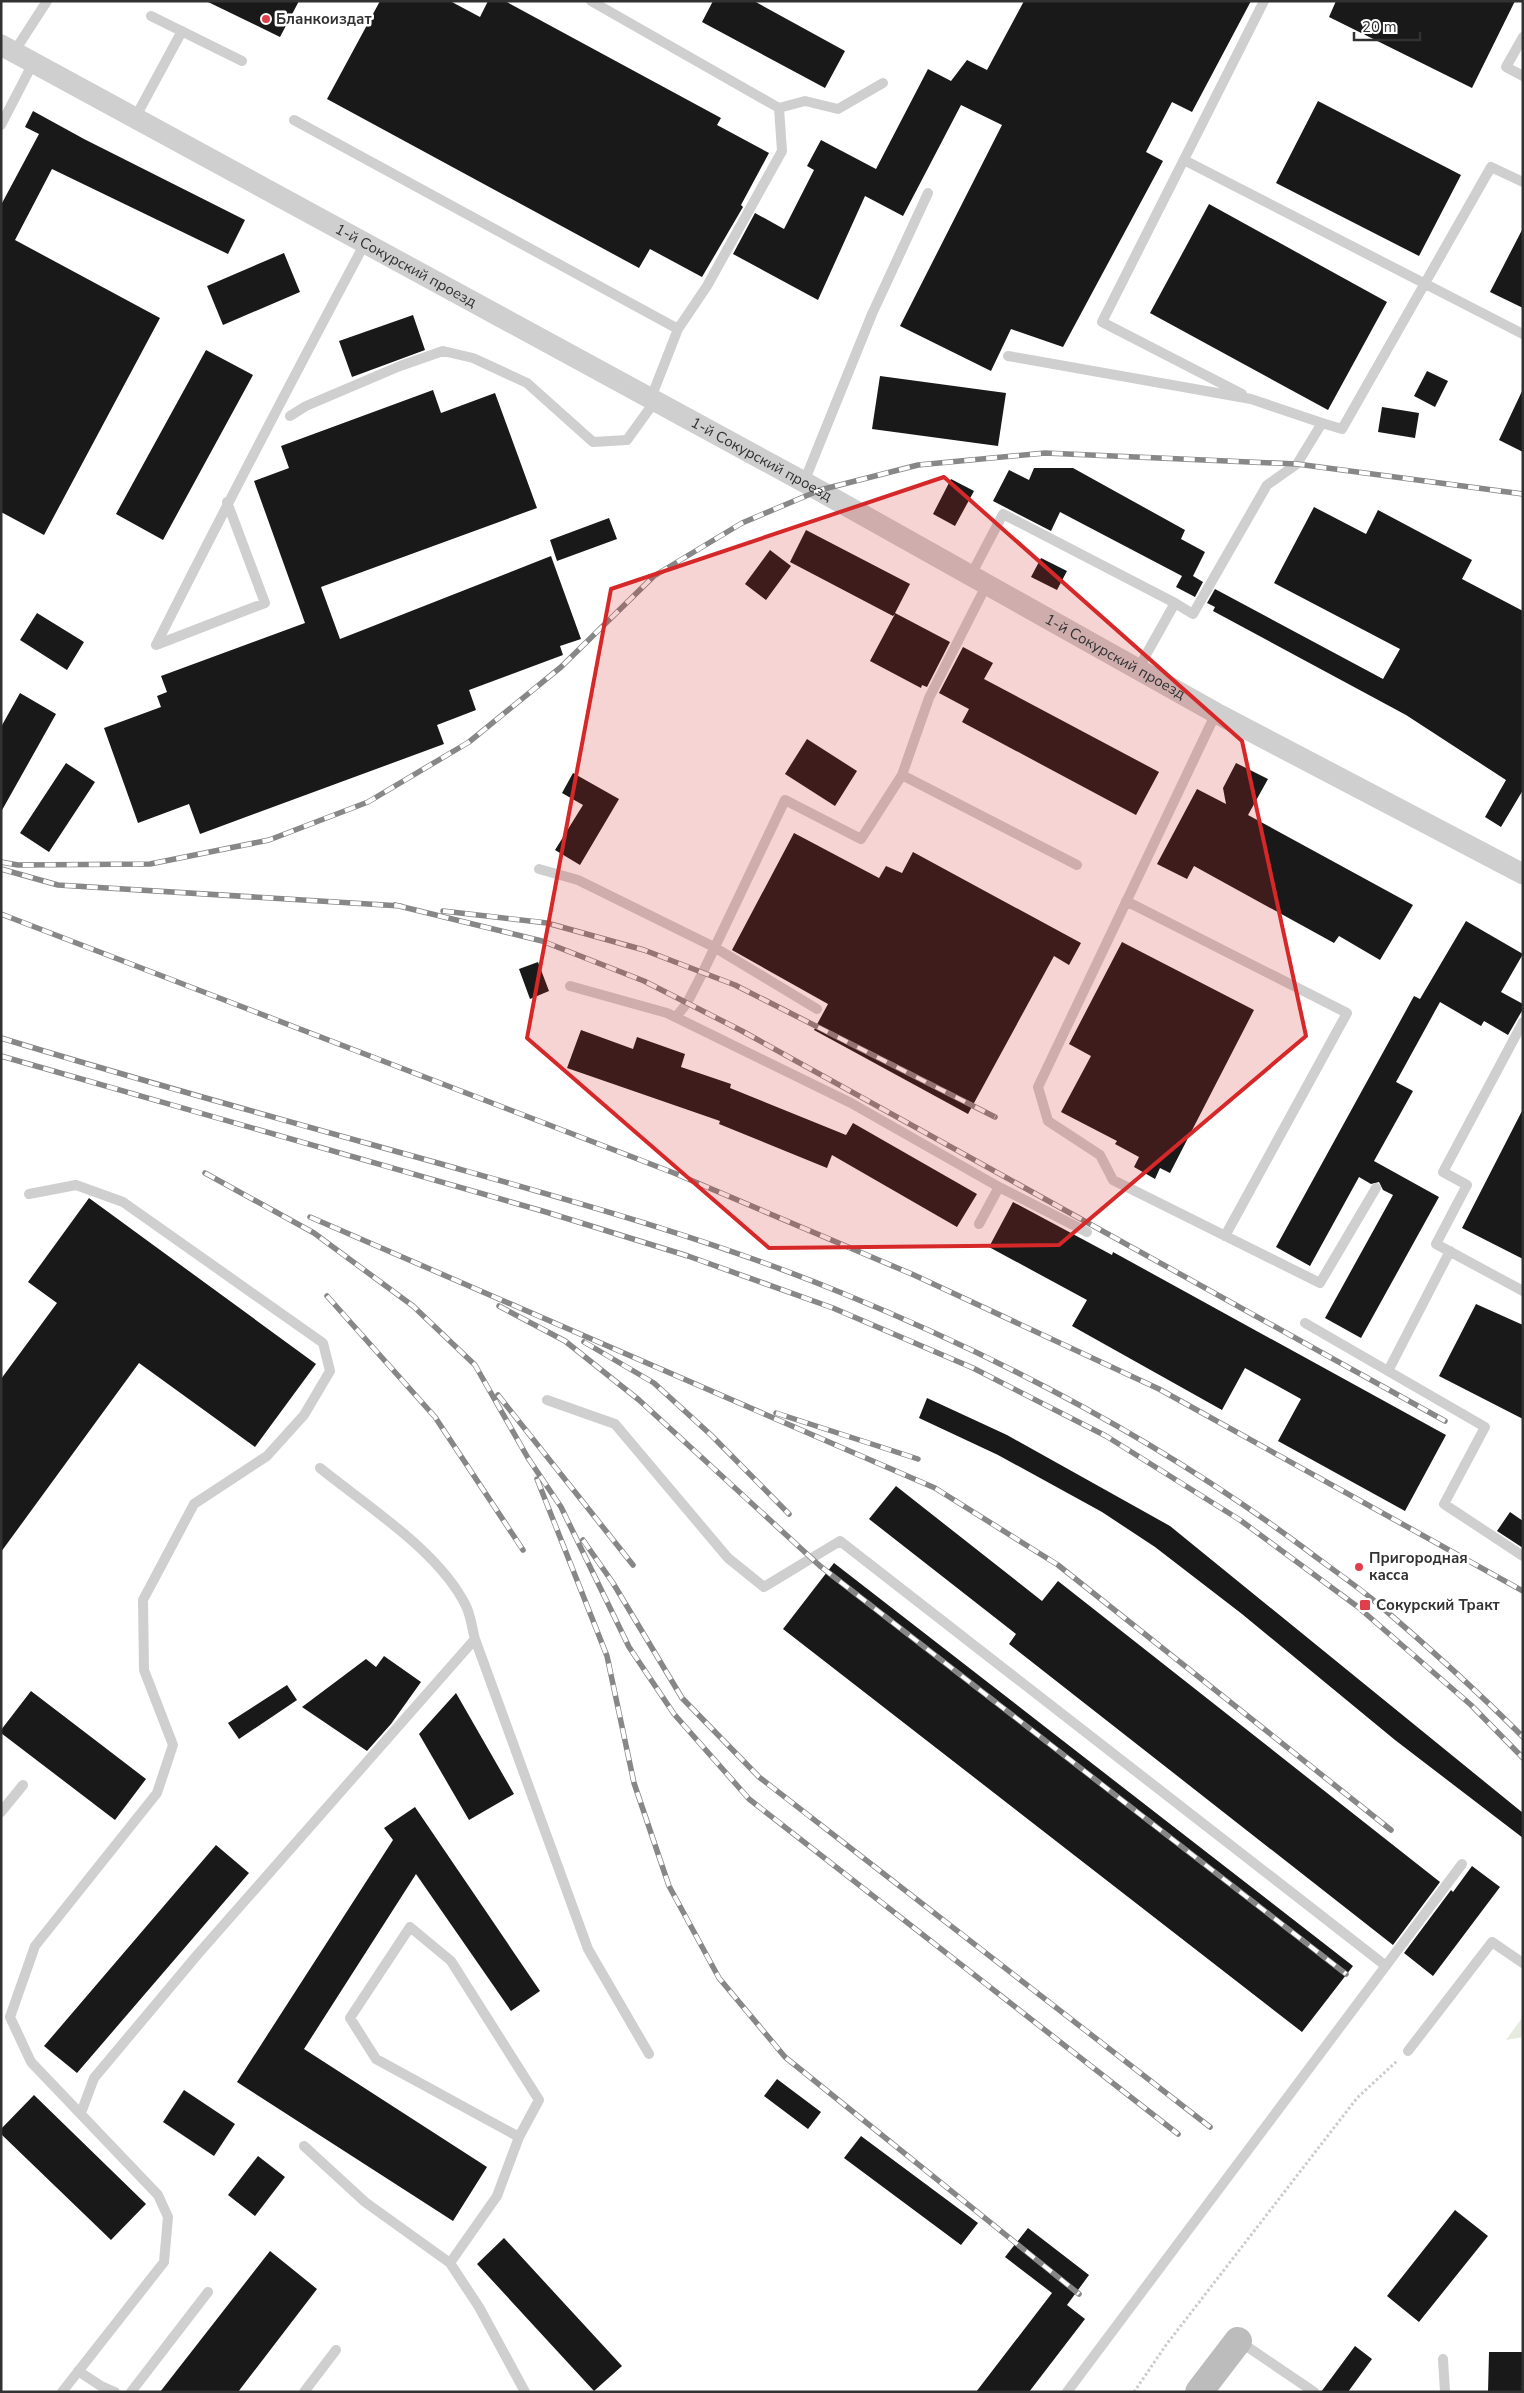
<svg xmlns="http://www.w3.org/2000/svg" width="1524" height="2393" viewBox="0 0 1524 2393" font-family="'Nunito Sans',sans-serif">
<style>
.green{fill:#e5ebdf}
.building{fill:#191919}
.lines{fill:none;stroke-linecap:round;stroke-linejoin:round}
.path{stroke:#ccc;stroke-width:3;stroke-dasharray:2.5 2.5;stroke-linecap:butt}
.lane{stroke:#cfcfcf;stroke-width:10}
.street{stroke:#cfcfcf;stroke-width:21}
.secondary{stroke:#bcbcbc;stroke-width:28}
.rail-casing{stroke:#878787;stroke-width:5.5}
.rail{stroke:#fff;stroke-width:4;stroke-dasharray:11;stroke-linecap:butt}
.marked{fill:#d62828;fill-opacity:0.2;stroke:#d62828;stroke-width:4;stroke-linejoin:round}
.poi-dot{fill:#df3f4a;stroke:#fff;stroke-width:2}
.labels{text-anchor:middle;stroke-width:5;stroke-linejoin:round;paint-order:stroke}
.poi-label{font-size:15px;font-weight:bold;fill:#323232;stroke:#fff;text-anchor:start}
.street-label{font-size:15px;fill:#323232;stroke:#fff}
</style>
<rect width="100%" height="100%" fill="#fff"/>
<!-- green -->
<path class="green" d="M1523 2017V2037L1506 2040 1522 2018Z"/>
<!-- building -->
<path class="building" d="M206 1H299L280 37Z
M380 1H450L480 17 488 1H505L721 118 717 125 769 153 741 205 743 207 702 277 650 249 639 268 327 99Z
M713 1H754L845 51 825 88 702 22Z
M1024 1H1251L1192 112 1172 102 1146 152 1163 161 1063 347 1011 329 991 371 900 326 1002 125 961 105 903 216 865 196 818 300 733 254 755 213 784 229 814 170 807 166 821 140 876 169 928 69 951 81 967 60 987 70Z
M1336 1H1515L1472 88 1329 17Z
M1318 101 1461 175 1419 256 1276 183Z
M33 111 84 139 245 220 228 254 52 169 15 240 160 318 44 535 1 512V205L39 134 25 127Z
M1209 204 1387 302 1328 410 1150 313Z
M1523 228V308L1490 292Z
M284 253 300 292 223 325 207 286Z
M413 315 425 350 352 377 339 341Z
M206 350 253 375 163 540 116 514Z
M1427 371 1448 381 1435 407 1414 396Z
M880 376 1006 393 998 446 872 429Z
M1523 389V452L1499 440Z
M433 390 441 413 495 393 537 508 321 587 340 639 551 556 581 639 560 646 563 655 469 690 476 710 437 725 444 744 200 834 189 804 138 823 104 728 161 707 157 696 167 692 161 676 305 623 254 481 289 468 281 446Z
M1382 407 1419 413 1415 438 1378 432Z
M1034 468H1073L1185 530 1181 539 1205 552 1193 576 1203 582 1195 597 1176 587 1182 576 1060 512 1051 531 993 501 1009 470 1029 480Z
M951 479 974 491 955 526 933 514Z
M1314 507 1366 534 1378 510 1472 560 1462 579 1523 611V790L1501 827 1485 817 1506 780 1406 715 1213 611 1215 607 1207 603 1215 589 1383 679 1400 649 1274 583Z
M609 518 617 539 557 561 550 540Z
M806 530 910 584 895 613 950 642 927 687 922 685 921 688 870 661 895 614 893 616 790 562Z
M770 550 791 566 766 600 745 584Z
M1041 558 1067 571 1057 590 1031 577Z
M37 613 84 642 67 670 20 640Z
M963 647 993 663 984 679 1159 772 1136 815 962 722 969 709 939 693Z
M20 693 56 714 1 812V727Z
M807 739 857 771 835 806 785 774Z
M66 763 95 782 49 852 20 833Z
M1236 763 1268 779 1248 815 1413 905 1380 960 1339 936 1334 943 1194 866 1187 879 1157 864 1197 789 1226 804 1223 788Z
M573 773 619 799 580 865 555 850 583 805 562 793Z
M794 833 879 878 886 866 902 873 913 852 1081 943 1069 965 1054 956 968 1114 814 1030 828 1004 732 950Z
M1466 921 1523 954 1501 992 1523 1004V1009L1508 1035 1484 1021 1481 1026 1440 1002 1396 1082 1413 1091 1374 1161 1439 1197 1361 1338 1325 1318 1393 1195 1383 1190 1379 1182 1371 1184 1359 1177 1310 1266 1276 1247 1414 996 1420 999Z
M1122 942 1254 1010 1170 1173 1160 1168 1155 1179 1134 1167 1139 1157 1115 1144 1117 1141 1061 1112 1091 1056 1069 1044Z
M538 962 549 991 530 999 519 969Z
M581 1030 633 1049 637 1037 685 1054 681 1067 731 1084 730 1088 846 1135 853 1123 977 1194 957 1227 832 1155 827 1168 719 1124 720 1121 567 1068Z
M1523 1109V1259L1462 1228Z
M89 1198 316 1364 255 1447 139 1363 1 1552V1379L57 1303 28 1282Z
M1013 1202 1112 1255 1113 1252 1446 1435 1405 1511 1278 1441 1301 1399 1245 1368 1222 1410 1072 1326 1087 1300 989 1247Z
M1476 1304 1523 1325V1419L1439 1376Z
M927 1398 1007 1435 1170 1526 1523 1813V1838L1395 1740 1242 1614 1155 1547 1102 1512 998 1455 919 1418Z
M896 1486 1042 1601 1058 1581 1440 1882 1393 1945 1009 1644 1016 1634 869 1519Z
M1510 1512 1523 1521V1548L1497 1531Z
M834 1563 1353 1966 1302 2032 783 1629Z
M384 1656 421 1682 391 1724 367 1751 302 1707 366 1659 376 1667Z
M287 1685 297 1700 239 1739 228 1723Z
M31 1691 146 1779 115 1820 1 1733V1730Z
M456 1693 514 1794 469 1820 419 1734Z
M415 1807 540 1991 511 2011 416 1874 304 2049 487 2167 453 2221 237 2082 393 1840 384 1828Z
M216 1845 249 1873 77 2073 44 2046Z
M1472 1866 1500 1887 1433 1976 1404 1953 1451 1890 1453 1892Z
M777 2079 821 2112 808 2129 764 2096Z
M184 2090 235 2124 214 2156 163 2122Z
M34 2095 146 2204 111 2240 1 2134V2129Z
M861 2136 978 2223 961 2245 844 2158Z
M258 2156 285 2177 255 2216 228 2195Z
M1455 2210 1488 2236 1419 2322 1387 2296Z
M1028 2228 1089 2275 1067 2305 1085 2319 1029 2392H976L1052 2293 1005 2257Z
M504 2238 622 2366 594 2391 477 2264Z
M270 2251 317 2289 238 2392H160Z
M1355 2346 1372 2359 1348 2392H1321Z
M1489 2352H1523V2392H1488Z"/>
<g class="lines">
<!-- path -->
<path class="path" d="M1134 2392 1166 2345 1357 2098 1397 2061"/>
<!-- lane -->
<path class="lane" d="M591 1 779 108 782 151 707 286 678 329
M151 16 242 61
M1523 37 1506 67 1523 76
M14 52 47 1
M779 108 805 101 838 109 883 83
M135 118 182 31
M294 120 678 329 651 398
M1 125 33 63
M1184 160 1523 334
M1008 356 1251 399 1322 423 1297 464 1267 485 1193 614 1175 603 1138 669
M1242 394 1102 322 1264 1
M290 416 306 406 400 366 443 351 473 358 527 383 593 442 627 440 655 401
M1322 423 1342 429 1491 167 1523 182
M804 482 872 314 928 193
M227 502 265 603 156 645C224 510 294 376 365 243
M971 575 1003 514 1175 603
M1216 713 1038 1087 1048 1121 1100 1155 1113 1180 1320 1283 1376 1188
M902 775 929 698 987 584
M539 869 578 880 714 947 817 1009
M1126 901 1347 1013 1225 1236
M570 986 667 1013 851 1103 999 1187 979 1224
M676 1017 687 1003 703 972 785 800 861 839 902 775 1077 865
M1523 1022 1443 1172 1467 1185 1436 1244 1523 1291
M999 1187 1087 1232
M29 1194 76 1185 123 1202 323 1343 330 1371 304 1415 267 1456 194 1504 143 1600 144 1670 173 1745 157 1793 35 1946 10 2017 31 2062 158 2195 168 2217 164 2262 62 2392
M1305 1323 1485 1427 1444 1504 1523 1556
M1388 1371 1450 1251
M547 1400 615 1424 728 1558 764 1587 840 1541 1386 1966
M320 1468C367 1506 440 1552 466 1606 471 1616 472 1629 475 1639L588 1949 649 2054
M1 1812 23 1785
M1408 2051 1492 1942 1523 1963
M81 2113 94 2078 198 1954 475 1639
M304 2146 365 2202 450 2263 479 2307 525 2392
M450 2263 497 2196 519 2137 539 2100 451 1961 410 1927 350 2018 376 2059 519 2137
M1239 2341 1314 2392
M1443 2359 1445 2392
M78 2371 101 2386 115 2392
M131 2392 208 2292
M304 2392 336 2350
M1067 2392 1462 1864"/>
<!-- street -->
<path class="street" id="s1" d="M1 45 804 482 1216 713 1523 874"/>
<!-- secondary -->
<path class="secondary" d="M1199 2392 1238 2341"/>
<!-- rail casing -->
<g class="rail-casing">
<path id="rail" d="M1 862 18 865 150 864 269 840 368 802 469 742 561 667 654 576 742 523 820 490 918 465 1045 453 1297 464 1523 494
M1 869 58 885 401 906
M395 905 542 941 644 981 742 1031 1445 1421
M443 911 547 923 644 950 735 985 995 1117
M1 914 674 1173 914 1275 1159 1389 1523 1591
M1 1038C151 1084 302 1125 452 1167 583 1204 716 1241 842 1293 1004 1359 1163 1443 1304 1548 1326 1565 1350 1581 1372 1599 1424 1643 1475 1689 1523 1737
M1 1056 546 1212 688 1256 833 1308 973 1368 1106 1436 1240 1520 1358 1607 1471 1705 1523 1758
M205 1173 314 1233 413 1306 475 1365 528 1458 561 1507 629 1647 674 1714 749 1799 1178 2134
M310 1217 935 1488 1058 1565 1391 1830
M327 1296 435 1417 523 1550
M499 1306 565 1341 639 1400 820 1566 1346 1974
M584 1342 654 1383 711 1435 789 1514
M498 1395 633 1565
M776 1413 918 1459
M537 1479 607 1656 634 1783 669 1886 719 1978 785 2057 1079 2294
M583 1540 613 1583 682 1698 759 1777 1210 2127"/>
</g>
<!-- rail -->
<use href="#rail" class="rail"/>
</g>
<!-- marked area -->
<path class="marked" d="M944 477 1242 741 1306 1036 1059 1245 769 1248 527 1038 611 589Z"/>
<!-- markers -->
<g class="poi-dot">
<circle cx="266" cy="19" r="5"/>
<circle cx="1359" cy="1567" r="5"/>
<rect x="1359" y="1599" width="12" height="12" rx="2.5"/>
</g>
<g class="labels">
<!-- poi labels -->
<g class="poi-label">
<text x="276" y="24">Бланкоиздат</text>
<text x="1369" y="1563">Пригородная<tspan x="1369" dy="17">касса</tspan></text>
<text x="1376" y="1610">Сокурский Тракт</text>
</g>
<!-- street labels -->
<g class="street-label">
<text dy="5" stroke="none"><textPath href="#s1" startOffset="461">1-й Сокурский проезд</textPath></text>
<text dy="5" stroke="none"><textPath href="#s1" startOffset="866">1-й Сокурский проезд</textPath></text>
<text dy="5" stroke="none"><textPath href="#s1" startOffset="1271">1-й Сокурский проезд</textPath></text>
</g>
</g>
<!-- border -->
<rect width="1524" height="2393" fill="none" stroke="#323232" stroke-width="5"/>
<!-- scale -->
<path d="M1354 32v8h66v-8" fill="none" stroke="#323232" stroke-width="2.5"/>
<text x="1362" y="32" font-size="15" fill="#323232" stroke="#ffffff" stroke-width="4" paint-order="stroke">20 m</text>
</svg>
